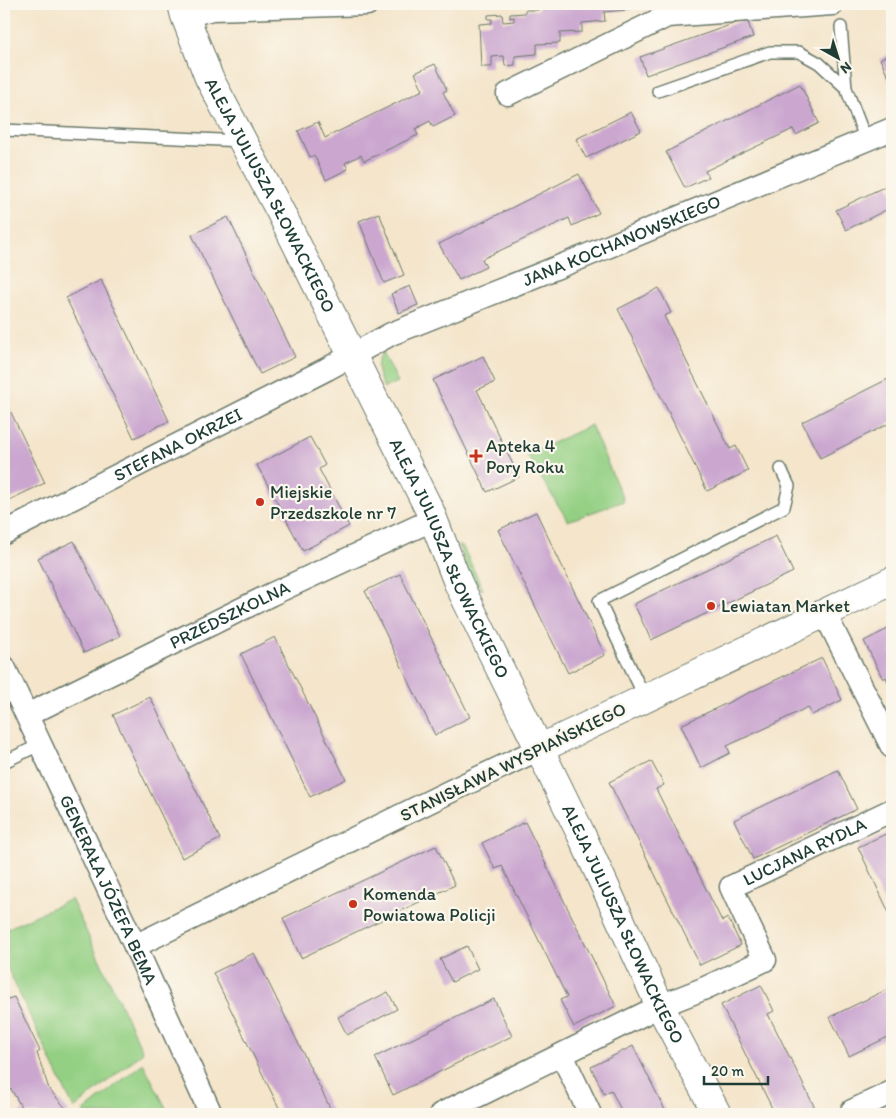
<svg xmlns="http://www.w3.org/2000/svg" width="896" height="1118" viewBox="0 0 896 1118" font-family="Itim,sans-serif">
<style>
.green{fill:#94d084;stroke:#5a865c}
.building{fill:#cba7d0}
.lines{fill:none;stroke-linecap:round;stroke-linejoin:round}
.lane-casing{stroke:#6a7869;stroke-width:14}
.street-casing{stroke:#6a7869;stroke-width:25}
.secondary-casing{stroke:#6a7869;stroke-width:30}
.lane{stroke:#fff;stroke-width:11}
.street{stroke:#fff;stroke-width:22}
.secondary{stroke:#fff;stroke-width:28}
.poi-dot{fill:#c8321e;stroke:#fbf7ec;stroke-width:2}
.labels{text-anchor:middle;stroke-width:4.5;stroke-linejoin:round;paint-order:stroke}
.street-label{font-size:18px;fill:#1f3d34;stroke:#fbf7ec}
.poi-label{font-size:18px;fill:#1f3d34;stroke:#fbf7ec;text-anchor:start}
</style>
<rect width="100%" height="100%" fill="#fbf7ec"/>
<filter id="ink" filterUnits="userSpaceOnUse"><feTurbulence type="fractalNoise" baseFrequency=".02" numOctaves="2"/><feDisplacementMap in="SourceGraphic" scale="10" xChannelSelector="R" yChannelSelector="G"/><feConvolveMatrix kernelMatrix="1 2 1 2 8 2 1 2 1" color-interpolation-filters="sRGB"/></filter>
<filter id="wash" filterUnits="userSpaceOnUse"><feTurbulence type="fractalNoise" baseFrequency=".0096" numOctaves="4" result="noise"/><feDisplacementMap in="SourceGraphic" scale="20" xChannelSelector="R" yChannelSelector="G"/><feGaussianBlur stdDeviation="1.12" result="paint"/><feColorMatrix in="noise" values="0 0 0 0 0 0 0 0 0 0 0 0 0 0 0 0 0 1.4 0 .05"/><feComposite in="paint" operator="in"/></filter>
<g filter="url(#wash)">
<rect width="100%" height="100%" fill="#f4e5cb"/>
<!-- green -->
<path class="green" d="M383 352 398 382 384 388C378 375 373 365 383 352Z
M591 425 624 501 568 521 527 455Z
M458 545 463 547 483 590 472 581Z
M71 899 143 1052 74 1109 4 961V930Z
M143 1063 169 1114H86L83 1112Z"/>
<g id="blocks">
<!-- building -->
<path class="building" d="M535 4H628V10L604 12 605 21 582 23V32L560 33V43L537 44V54L515 56V65L505 66 504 56 492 57V67H481L479 24 492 23V19H488V15L502 14 503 22 514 21V17L510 18V14L525 13V10H538L539 6H535Z
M747 19 753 37 646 75 640 57Z
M892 53V84L880 59Z
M435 64 447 90 443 92 455 116 433 127 430 121 415 129 418 135 364 161 361 155 345 163 348 169 326 180 314 155 310 157 298 131 318 122 325 138 423 90 415 73Z
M800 84 819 123 796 135 793 129 705 171 708 177 685 188 666 152Z
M631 112 641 131 586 158 576 139Z
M579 174 599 213 572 226 569 218 482 259 486 267 459 280 439 244Z
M888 185 892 192V207L846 230 836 210Z
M379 213 404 275 384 283 359 221Z
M228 217 295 357 260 374 192 235Z
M101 280 169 421 134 438 66 298Z
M410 286 418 305 399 313 391 294Z
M659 288 671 313 664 316 730 449 736 446 748 471 707 491 618 309Z
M483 356 495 382 477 390 519 477 487 492 433 380Z
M892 377V422L820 458 802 422Z
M4 398 45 483 9 500 4 489Z
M310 437 325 465 319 469 349 526 303 551 257 465Z
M536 512 605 655 568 673 498 530Z
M776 536 793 572 651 640 634 604Z
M74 541 120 636 84 653 38 558Z
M400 574 470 717 435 735 365 591Z
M892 627V691L886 677 883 679 864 641Z
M275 637 346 779 310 797 241 654Z
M822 658 842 700 812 715 808 707 768 727 727 746 730 753 701 768 681 725Z
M150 697 220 839 182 858 113 715Z
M651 761 664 785 656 789 722 921 728 918 741 945 700 965 609 782Z
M838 770 857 809 753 859 734 820Z
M525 822 616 1006 574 1027 560 1000 567 997 502 866 495 869 482 843Z
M892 831V919L858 847Z
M436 846 455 885 301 958 283 918Z
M467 946 478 969 452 982 440 959Z
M254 953 333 1114H282L213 973Z
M761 985 774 1011 768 1014 818 1114H775L721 1005Z
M892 987V1035L849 1056 830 1017Z
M4 988 8 999 14 997 40 1051 37 1053 49 1089 69 1112 66 1114H19L23 1110 11 1089 4 1094Z
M388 992 397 1009 347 1035 338 1017Z
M494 999 512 1036 393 1095 375 1057Z
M633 1046 667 1114H623L611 1090 604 1094 591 1067Z
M892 1105V1114H873Z
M552 1110 554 1114H542Z"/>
</g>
</g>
<g filter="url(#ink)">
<use href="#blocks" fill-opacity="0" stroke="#6a7869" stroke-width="1"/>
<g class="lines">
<!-- lane casing -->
<g class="lane-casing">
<path id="lane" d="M841 27 846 88 866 140
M658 91 770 52H799L819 63 846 88
M4 130 242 141
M645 698 599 601 784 507 789 486 781 469
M4 762 41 744"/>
</g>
<!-- street casing -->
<g class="street-casing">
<g id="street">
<path d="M185 16 212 9 367 4"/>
<path d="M508 94 667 16 832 4"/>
<path id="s1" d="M4 533 327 369 391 334 583 257 892 129"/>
<path d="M825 614 892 747"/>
<path id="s2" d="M4 667 135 946 211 1114"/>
<path id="s3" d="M27 715 270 595 434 519"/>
<path d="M135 946 451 791 539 749"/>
<path d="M562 1055 590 1114"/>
<path id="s4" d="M441 1114 660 1006 703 989 765 960 731 887 892 810"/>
<path d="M854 1114 852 1111 892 1092"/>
</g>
</g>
<!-- secondary casing -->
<g class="secondary-casing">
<g id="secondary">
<path id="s5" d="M182 4 185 16 209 78 281 213 430 511 458 583 581 834 660 1006 717 1114"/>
<path d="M539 749 892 581"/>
</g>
</g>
<!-- lane -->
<use href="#lane" class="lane"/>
<!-- street -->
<use href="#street" class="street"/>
<!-- secondary -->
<use href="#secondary" class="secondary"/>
</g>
</g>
<!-- markers -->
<g class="poi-dot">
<path d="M473.5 448.5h5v5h5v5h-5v5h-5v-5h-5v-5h5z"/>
<circle cx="260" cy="502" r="5"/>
<circle cx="711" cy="606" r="5"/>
<circle cx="353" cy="904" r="5"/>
</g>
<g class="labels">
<!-- street labels -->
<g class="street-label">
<text dy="6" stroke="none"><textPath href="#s5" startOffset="211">ALEJA JULIUSZA SŁOWACKIEGO</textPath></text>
<text dy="6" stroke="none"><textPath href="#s1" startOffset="684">JANA KOCHANOWSKIEGO</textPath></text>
<text dy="6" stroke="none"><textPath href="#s1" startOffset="195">STEFANA OKRZEI</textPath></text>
<text dy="6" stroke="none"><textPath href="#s5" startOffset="616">ALEJA JULIUSZA SŁOWACKIEGO</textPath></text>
<text dy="6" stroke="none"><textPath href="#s3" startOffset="226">PRZEDSZKOLNA</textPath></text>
<text transform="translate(513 762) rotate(-26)" y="6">STANISŁAWA WYSPIAŃSKIEGO</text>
<text dy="6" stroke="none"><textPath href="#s4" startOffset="521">LUCJANA RYDLA</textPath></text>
<text dy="6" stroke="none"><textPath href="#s2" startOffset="246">GENERAŁA JÓZEFA BEMA</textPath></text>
<text dy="6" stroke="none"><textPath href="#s5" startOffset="1021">ALEJA JULIUSZA SŁOWACKIEGO</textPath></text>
</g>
<!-- poi labels -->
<g class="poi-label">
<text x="486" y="452">Apteka 4<tspan x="486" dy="21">Pory Roku</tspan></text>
<text x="270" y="498">Miejskie<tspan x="270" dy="21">Przedszkole nr 7</tspan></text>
<text x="721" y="612">Lewiatan Market</text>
<text x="363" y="900">Komenda<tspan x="363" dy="21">Powiatowa Policji</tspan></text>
</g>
</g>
<!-- margin -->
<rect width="896" height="1118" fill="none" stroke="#fbf7ec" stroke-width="20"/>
<!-- north arrow -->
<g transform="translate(838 58) rotate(141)" stroke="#fbf7ec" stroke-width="4" paint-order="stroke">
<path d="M0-4L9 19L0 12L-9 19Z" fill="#1f3d34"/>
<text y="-8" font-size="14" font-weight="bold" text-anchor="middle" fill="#1f3d34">N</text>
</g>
<!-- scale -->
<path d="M704 1076v8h64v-8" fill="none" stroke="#1f3d34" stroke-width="2.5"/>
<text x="711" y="1076" font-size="15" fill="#1f3d34" stroke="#fbf7ec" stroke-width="4" paint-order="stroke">20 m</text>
</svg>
